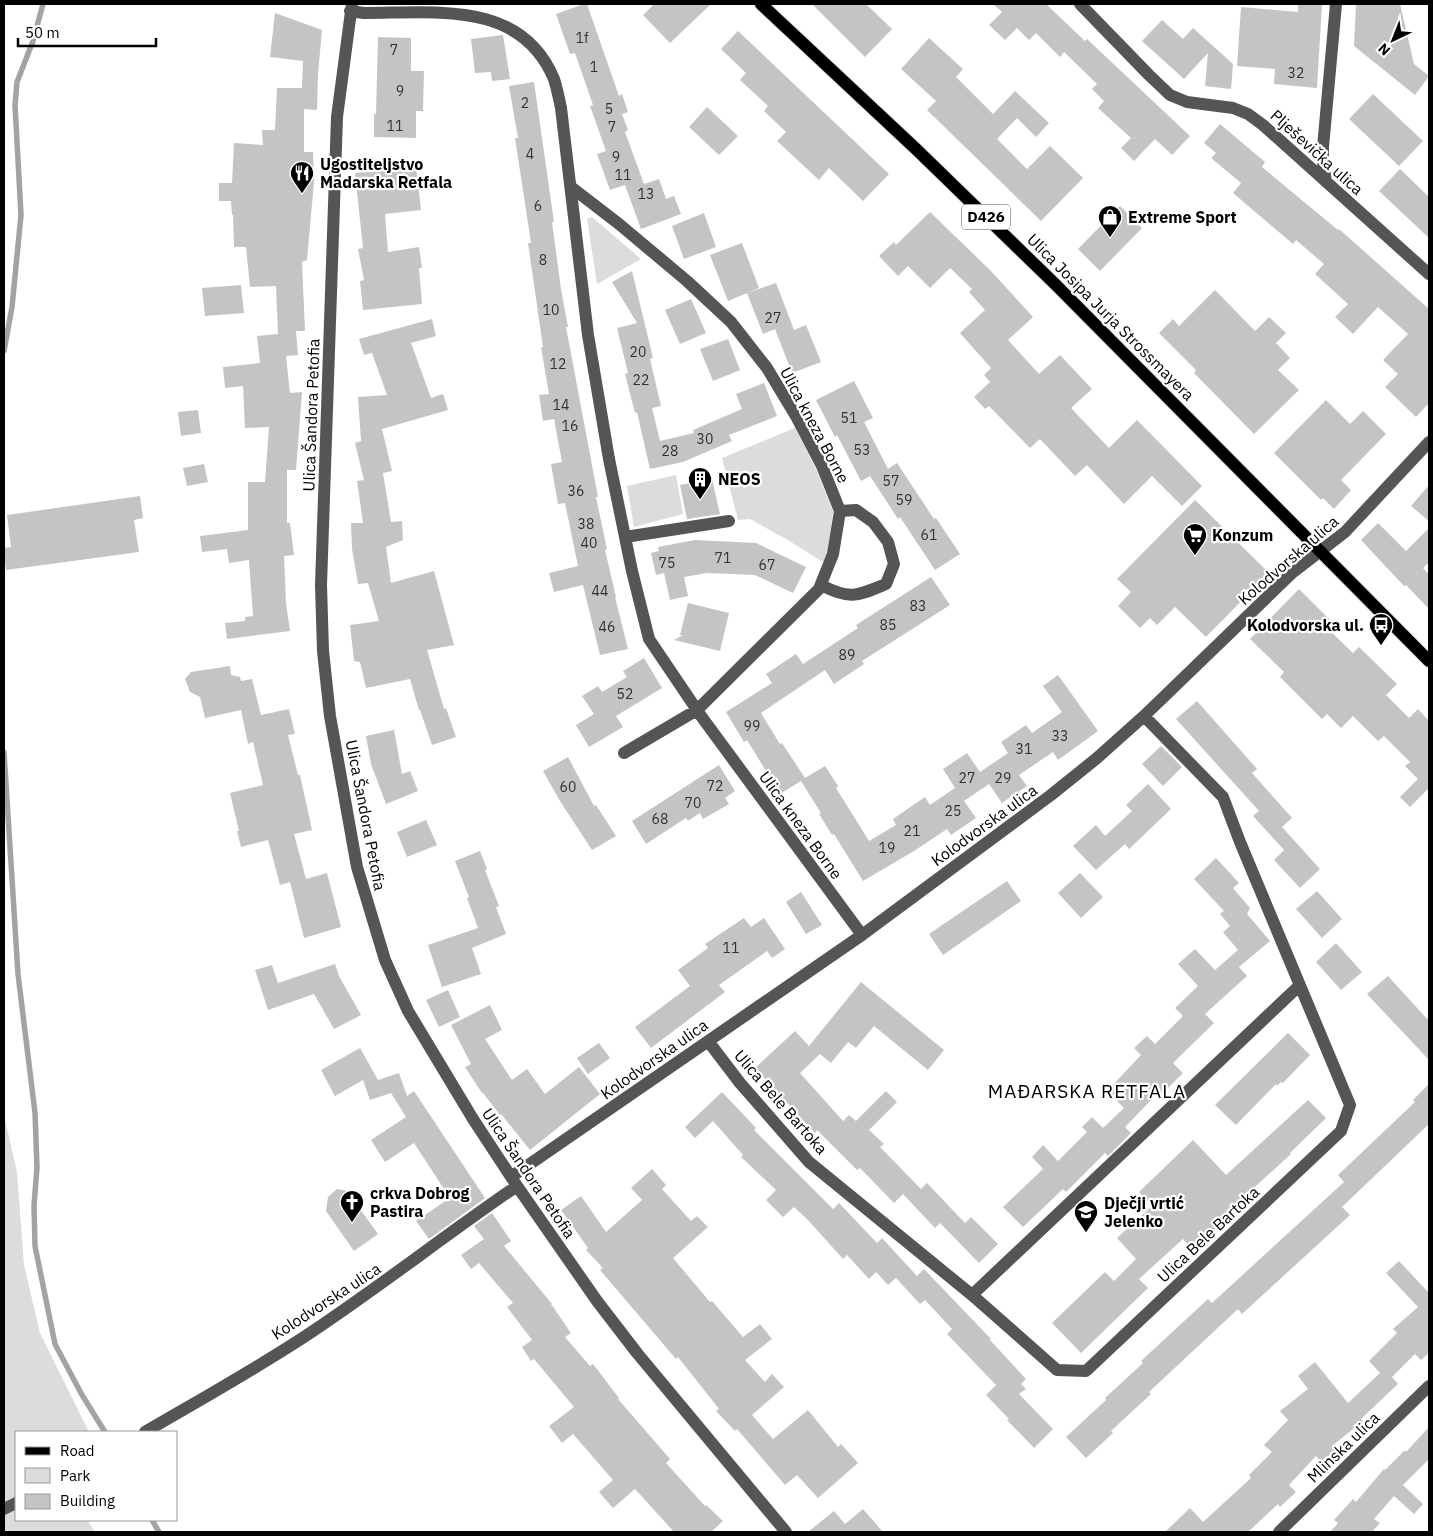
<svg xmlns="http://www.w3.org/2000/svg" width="1433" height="1536" viewBox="0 0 1433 1536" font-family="'IBM Plex Sans',sans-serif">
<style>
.green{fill:#dcdcdc}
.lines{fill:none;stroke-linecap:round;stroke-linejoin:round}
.stream{stroke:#a3a3a3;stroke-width:5.5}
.building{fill:#c4c4c4}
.major-casing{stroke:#dbdbdb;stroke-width:14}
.minor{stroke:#555;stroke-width:12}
.major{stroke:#000;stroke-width:12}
.labels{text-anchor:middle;stroke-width:4.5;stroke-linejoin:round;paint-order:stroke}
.number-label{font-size:14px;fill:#313131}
.shield{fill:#fff;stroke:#4c4c4c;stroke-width:1}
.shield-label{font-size:15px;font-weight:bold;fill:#000}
.street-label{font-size:16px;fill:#000;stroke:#fff}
.poi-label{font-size:16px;font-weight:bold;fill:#000;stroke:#fff;text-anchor:start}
.quarter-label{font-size:19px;letter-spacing:1px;fill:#000;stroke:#fff}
</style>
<rect width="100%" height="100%" fill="#fff"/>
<!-- green -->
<path class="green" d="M592 217 641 259 597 284 587 219Z
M795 428 816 469 833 511 828 551 823 562 786 539 750 519 738 520 722 458Z
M676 475 683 514 634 527 627 486Z
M4 1115 17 1172 24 1265 40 1333 89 1432H16V1520H87L95 1532H4Z"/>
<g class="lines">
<!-- stream -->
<path class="stream" d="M4 351 12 307 21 215 15 105 17 82 33 41 43 4
M4 752 18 974 35 1113 37 1167 34 1206 35 1246 55 1344 82 1395 105 1432
M152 1520 159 1532"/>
</g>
<!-- building -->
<path class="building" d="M584 4H587L619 96 622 94 628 112 622 114 628 130 625 132 644 184 659 179 666 199 674 196 681 214 641 229 625 185 610 190 597 154 606 151 590 106 593 105 575 53 570 54 556 14Z
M654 4H711L670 43 643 15Z
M812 4H866L892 29 865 57Z
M993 4H1046L1085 41 1087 39 1190 136 1172 155 1155 139 1134 161 1121 148 1131 138 1098 108 1104 101 1092 89 1097 84 1064 52 1060 57 1036 33 1029 40 1017 28 1005 40 989 25 1002 12Z
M1298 4H1322L1317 88 1274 84 1275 69 1237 66 1241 7 1298 12Z
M1356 4H1400L1414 64 1429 76 1415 95 1354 46Z
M275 13 322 30 318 74 317 110 304 109V152H313L314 182 307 260 302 262 305 331H296L298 355 286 356 290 393 302 392 296 470H287V523H290L294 555 284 556 286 603 290 631 227 639 225 623 245 621V617L253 616 249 560 229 563 227 549 202 552 200 536 248 530V482H265L269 427 245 428 243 386 225 388 223 367 260 363 257 336 278 334 276 286 250 287 246 247H234L233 215H232L231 201H219V183H232L234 143 263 145 262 130H275L277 88H302L303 61 270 57Z
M1162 20 1183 39 1193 28 1233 64 1231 89 1205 86 1208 53 1184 79 1142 41Z
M738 31 889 174 863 201 829 168 819 180 777 141 786 132 764 111 768 106 740 80 746 73 721 49Z
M503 35 510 79 492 81 491 72 475 73 471 39Z
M378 37 411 38V71H424L423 111H416V138L374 137V114H376Z
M929 38 963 69 956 77 993 114 1015 91 1049 123 1036 137 1017 118 997 139 1027 169 1050 146 1083 178 1041 221 927 110 936 101 901 69Z
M534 82 554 222H552L561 289 568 327H566L598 497H596L607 549 605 550 616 597H615L628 649 600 655 583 585 554 592 549 573 578 566 565 503 558 504 551 464 562 462 554 419 543 421 539 395 549 394 541 347H543L528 243H531L515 138H518L509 86Z
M1373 94 1423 141 1399 166 1349 119Z
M707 107 738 136 719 155 689 127Z
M1220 124 1265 162 1262 167 1338 230 1339 229 1429 309V403L1416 417 1385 387 1398 374 1383 360 1408 334 1378 307 1353 334 1335 317 1348 304 1315 274 1324 264 1296 240 1293 244 1233 193 1241 183 1211 158 1216 153 1204 143Z
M416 167 421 210 385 214 388 252 419 247 422 268H419L422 304 363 310 360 281 364 280 358 249 363 248 355 173Z
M1400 169 1429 197V238L1379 191Z
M1120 206 1142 228 1100 271 1078 249Z
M930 212 991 271 1033 317 1008 340 1039 374 1060 355 1092 389 1071 408 1109 448 1137 420 1202 486 1182 506 1152 476 1124 504 1087 465 1075 476 1040 439 1030 448 989 406 985 409 974 397 990 382 984 375 991 368 960 333 985 310 969 292 972 289 950 268 930 288 908 266 898 276 879 256 894 242 896 245Z
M704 213 716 247 684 259 672 226Z
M742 243 759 288 728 301 710 255Z
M632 271 653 358 650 359 661 406 652 408 660 441 694 433 693 430 742 409 736 394 764 383 777 416 729 435 732 441 683 462 650 469 637 412 635 413 625 374 628 373 617 328 637 323 612 282Z
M776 283 794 330 806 325 821 362 792 373 775 329 763 334 747 293Z
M241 285 244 313 205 316 202 288Z
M1215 290 1255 331 1269 317 1286 333 1276 343 1290 358 1278 370 1299 390 1254 434 1194 373 1196 370 1159 333 1173 319 1179 326Z
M691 299 706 333 680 344 665 310Z
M432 319 436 336 411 343 431 398 443 394 448 410 382 429 392 471 383 473 391 522 402 521 403 540 386 547 391 583 434 571 454 645 427 650 444 709 446 708 456 737 432 745 420 710H419L410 679 366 688 360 662 354 661 350 625 379 621 368 583 358 584 352 549 351 523H363L357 481 364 480 355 443 361 441 358 397 387 395 372 353 364 355 359 339Z
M728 339 740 370 713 381 700 349Z
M854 381 873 418 864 422 888 469 897 463 934 519 936 518 960 554 935 570 900 517 898 519 870 476 861 481 837 435 835 437 816 400Z
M1326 400 1350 424 1363 411 1386 434 1341 480 1351 490 1334 509 1323 498 1321 500 1274 453Z
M198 410 201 433 181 436 178 412Z
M204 464 208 482 187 486 183 468Z
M712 479 720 514 687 519 680 485Z
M1429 485V521L1411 506Z
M140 496 143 518 134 520 139 552 6 570 4 548 11 547 7 515Z
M1195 500 1269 573 1206 637 1175 607 1157 625 1150 618 1140 628 1118 606 1131 592 1117 579Z
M1378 523 1406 551 1429 528V562L1423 568 1429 575V609L1406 585 1404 586 1361 540Z
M695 540 756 543 806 567 793 593 755 575 707 573 684 577 688 596 670 600 664 573 656 575 651 553 659 551 658 547Z
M931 577 950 605 862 661 864 664 834 684 825 670 761 713 780 744 782 743 805 778 825 766 838 786 836 788 869 841 896 825 893 819 925 797 930 805 955 788 943 769 967 753 980 772 1008 753 1001 742 1026 725 1032 733 1062 712 1043 686 1058 675 1098 731 1058 760 1053 752 1019 775 1027 786 1002 803 989 784 964 801 976 818 951 835 947 829 914 851 863 881 834 834 832 835 819 814 821 813 801 781 780 794 747 740 744 742 726 712 772 683 766 674 796 654 803 664 858 628 856 625Z
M1299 589 1330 620 1325 626 1353 653 1359 647 1397 684 1386 695 1409 718 1418 709 1429 721V791L1428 789 1410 807 1400 797 1418 779 1405 766 1410 762 1384 736 1378 741 1353 716 1341 728 1327 714 1322 719 1280 677 1284 672 1250 639Z
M688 603 729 613 720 651 674 640 683 635H680Z
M644 658 662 688 616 716 623 727 589 747 576 725 594 714 582 696 598 686 602 692 627 677 623 671Z
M230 666 231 675 240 677 241 681 252 679 261 715 289 709 295 734 288 735 298 775H300L312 830 294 834 306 879 327 873 341 927 304 938 290 882 280 885 268 840 241 847 237 831H239L230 793 263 785 253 742 248 744 241 710 205 718 200 697 190 692 185 679 191 672Z
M1197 701 1257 769 1252 773 1292 818 1282 827 1320 869 1300 888 1274 860 1284 850 1253 816 1259 811 1176 719Z
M394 730 402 774 410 771 418 791 386 804 371 764 366 736Z
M1161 746 1182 767 1163 786 1142 764Z
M568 757 594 806 596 805 616 836 592 850 560 801 543 771Z
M719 765 735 791 725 798 729 804 703 819 700 813 688 821 686 818 646 844 632 821Z
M1148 784 1171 809 1129 849 1125 844 1096 870 1073 846 1096 825 1105 836 1132 811 1126 805Z
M426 820 437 845 407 857 397 832Z
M480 851 487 869 485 870 499 906 496 907 506 934 472 948 481 974 442 987 428 945 478 928 467 898 469 897 455 861Z
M1216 858 1239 883 1233 888 1250 908 1247 914 1270 941 1239 967 1247 976 1205 1014 1214 1023 1173 1063 1183 1073 1159 1097 1156 1095 1125 1127 1131 1133 1108 1156 1105 1153 1066 1192 1063 1189 1023 1227 1003 1207 1043 1169 1032 1157 1043 1145 1058 1161 1087 1132 1082 1127 1092 1117 1103 1128 1124 1108 1107 1091 1141 1055 1134 1048 1147 1036 1155 1044 1183 1016 1175 1008 1198 986 1178 964 1195 949 1215 970 1238 950 1223 932 1230 926 1220 914 1224 911 1194 879Z
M1080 873 1103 897 1081 918 1058 893Z
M1007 881 1021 901 943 955 929 934Z
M1317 891 1342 919 1322 938 1296 909Z
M801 892 822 925 806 934 786 902Z
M744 918 751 927 764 918 785 949 772 958 767 951 719 985 725 992 651 1048 635 1027 690 986 678 970 708 948 705 944Z
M1336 943 1362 972 1341 990 1316 962Z
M335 964 339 976 361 1015 334 1029 314 994 268 1010 255 970 272 965 278 983Z
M1388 976 1429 1021V1060L1367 994Z
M861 982 944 1050 928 1070 874 1026 856 1048 848 1042 831 1063 820 1054 800 1073 843 1121 849 1115 856 1121 886 1091 897 1102 869 1130 884 1144 880 1147 921 1189 927 1183 965 1223 971 1217 998 1244 979 1263 940 1223 935 1228 903 1194 894 1203 860 1168 857 1170 817 1130 815 1133 755 1068 795 1031 809 1046Z
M448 990 460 1017 439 1027 426 1000Z
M490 1005 502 1030 485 1039 512 1080 527 1069 545 1094 579 1067 600 1094 530 1150 501 1114 500 1115 483 1093H482L465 1067 471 1064 451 1025Z
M1288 1033 1310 1055 1283 1083 1281 1082 1277 1086 1276 1084 1236 1125 1215 1105Z
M599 1043 610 1058 588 1074 577 1058Z
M360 1048 378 1080 399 1073 407 1096 414 1091 485 1198 429 1239 416 1221 450 1198 414 1143 385 1162 371 1140 406 1117 391 1093 370 1100 363 1080 335 1096 321 1070Z
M1429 1084V1124L1342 1207 1350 1215 1242 1314 1238 1309 1149 1392 1151 1394 1111 1431 1113 1433 1086 1458 1066 1437 1106 1400 1105 1398 1143 1363 1141 1361 1208 1299 1212 1303 1344 1182 1338 1175 1415 1102 1413 1100Z
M722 1092 756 1128 754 1130 833 1209 839 1203 877 1243 882 1238 917 1276 924 1269 991 1339 990 1340 1026 1379 1021 1384 1026 1389 1019 1394 1053 1429 1034 1448 1007 1420 1009 1419 986 1395 996 1385 947 1334 952 1329 925 1300 920 1304 896 1278 888 1285 876 1272 869 1279 847 1255 843 1259 808 1220 794 1207 783 1217 766 1200 776 1190 741 1157 743 1155 713 1121 695 1138 685 1127Z
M1308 1100 1326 1118 1290 1153 1291 1154 1246 1195 1248 1198 1193 1250 1183 1239 1139 1279 1148 1288 1081 1353 1052 1323 1105 1272 1114 1281 1136 1259 1117 1238 1152 1206 1139 1192 1193 1140 1226 1175Z
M652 1169 666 1185 662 1189 691 1221 697 1216 708 1227 673 1258 710 1302 712 1301 743 1337 760 1324 772 1339 745 1360 765 1382 772 1374 784 1387 752 1415 773 1439 808 1410 838 1447 841 1444 858 1463 818 1498 797 1475 785 1485 737 1429 735 1431 716 1411 719 1409 678 1357 676 1359 600 1270 603 1268 586 1250 588 1248 561 1210 581 1196 606 1232 642 1200 631 1188Z
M337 1189 347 1191 378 1234 354 1251 326 1211 328 1197Z
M492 1213 511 1241 504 1246 552 1304H551L571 1333 565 1337 590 1366 593 1364 619 1398 618 1399 670 1459 666 1463 705 1506 706 1505 723 1521 711 1532H674L635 1489 613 1508 599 1492 613 1480 573 1434 562 1443 549 1426 574 1407 534 1359 531 1361 522 1347 532 1340 507 1307 513 1303 479 1263 471 1269 461 1255 484 1239 474 1226Z
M1399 1261 1429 1293V1353L1421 1360 1415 1354 1392 1377 1398 1384 1361 1419 1363 1421 1332 1446 1335 1451 1321 1462 1316 1456 1289 1485 1296 1492 1280 1507 1278 1504 1248 1532H1165L1190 1508 1203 1522 1251 1478 1249 1475 1272 1452 1264 1445 1288 1420 1280 1411 1308 1389 1298 1376 1315 1362 1348 1403 1380 1373 1369 1361 1397 1333 1393 1329 1418 1307 1386 1273Z
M1429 1427V1459L1403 1485 1423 1504 1414 1514 1394 1496 1374 1519 1380 1523 1372 1532H1330L1338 1523 1334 1520 1353 1499 1356 1502 1384 1469 1385 1470 1405 1450 1406 1452Z
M863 1509 883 1532H808L834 1511 845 1524Z"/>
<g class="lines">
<!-- major casing -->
<g class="major-casing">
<path id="major" d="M761 4 916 149 1056 285 1429 661"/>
</g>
<!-- minor -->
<path class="minor" d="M352 4 337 117 321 585 323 651 330 716 357 867 385 960 408 1011 473 1119 517 1186 597 1301 637 1353 786 1532
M1080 4 1149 75 1170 95 1187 102 1233 108 1248 114 1263 125 1429 274
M350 11 364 13C436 13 521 0 554 79 557 88 559 99 561 108L588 335 609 459 632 571 649 639 701 716 862 935
M1326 182 1323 163V147L1336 4
M571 187 619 224 687 281 731 322 767 368 797 418 822 466 840 511 833 554 819 589 697 710 624 753
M625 537 729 521
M821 585C850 600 857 596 886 584L894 564 888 542 873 522 856 510 840 511
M708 1041 740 1083 809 1162 972 1295 1057 1370 1086 1371 1341 1131 1350 1105 1240 842 1223 797 1144 716
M511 1177 862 935 1051 795 1097 758 1144 716 1292 573 1345 532 1429 442
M972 1295 1300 985
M145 1432C198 1401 252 1371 304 1337 377 1289 445 1235 517 1186
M4 1509 16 1503
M1279 1532 1429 1386"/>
<!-- major -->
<use href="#major" class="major"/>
</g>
<!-- icons -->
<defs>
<g id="restaurant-pin" transform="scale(1.25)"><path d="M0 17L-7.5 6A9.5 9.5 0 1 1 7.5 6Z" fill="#000" stroke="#fff"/><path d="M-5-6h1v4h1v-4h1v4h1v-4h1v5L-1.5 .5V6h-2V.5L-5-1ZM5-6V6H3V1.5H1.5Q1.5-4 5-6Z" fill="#fff"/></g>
<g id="shop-pin" transform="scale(1.25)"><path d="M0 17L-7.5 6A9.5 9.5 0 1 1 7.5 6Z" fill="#000" stroke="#fff"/><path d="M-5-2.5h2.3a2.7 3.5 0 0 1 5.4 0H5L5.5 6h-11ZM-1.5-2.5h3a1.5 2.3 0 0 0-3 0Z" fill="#fff"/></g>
<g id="building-pin" transform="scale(1.25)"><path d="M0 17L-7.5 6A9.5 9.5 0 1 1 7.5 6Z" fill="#000" stroke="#fff"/><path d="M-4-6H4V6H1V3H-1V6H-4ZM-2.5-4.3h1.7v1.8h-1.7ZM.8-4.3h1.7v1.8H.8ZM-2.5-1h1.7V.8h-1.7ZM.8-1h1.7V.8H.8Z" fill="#fff"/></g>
<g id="supermarket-pin" transform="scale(1.25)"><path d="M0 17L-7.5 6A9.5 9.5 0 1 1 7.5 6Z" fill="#000" stroke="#fff"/><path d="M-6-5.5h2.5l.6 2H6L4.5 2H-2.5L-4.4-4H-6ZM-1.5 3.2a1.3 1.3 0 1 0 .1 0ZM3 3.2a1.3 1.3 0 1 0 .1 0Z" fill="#fff"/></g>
<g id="bus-pin" transform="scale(1.25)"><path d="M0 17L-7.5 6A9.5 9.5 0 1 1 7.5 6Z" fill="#000" stroke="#fff"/><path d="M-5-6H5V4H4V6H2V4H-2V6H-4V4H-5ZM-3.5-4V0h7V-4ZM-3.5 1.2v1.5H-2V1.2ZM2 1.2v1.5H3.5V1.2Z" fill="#fff"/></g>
<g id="church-pin" transform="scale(1.25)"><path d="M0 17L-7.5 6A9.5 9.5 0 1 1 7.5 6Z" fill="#000" stroke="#fff"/><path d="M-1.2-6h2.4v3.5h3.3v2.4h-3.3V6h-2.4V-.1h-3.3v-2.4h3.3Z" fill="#fff"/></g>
<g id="school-pin" transform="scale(1.25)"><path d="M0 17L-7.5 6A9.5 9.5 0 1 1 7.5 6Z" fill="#000" stroke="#fff"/><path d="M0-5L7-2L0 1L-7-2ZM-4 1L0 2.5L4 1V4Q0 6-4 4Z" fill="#fff"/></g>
</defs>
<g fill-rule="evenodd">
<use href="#restaurant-pin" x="302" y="173"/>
<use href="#shop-pin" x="1110" y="217"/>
<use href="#building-pin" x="700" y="479"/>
<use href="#supermarket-pin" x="1195" y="535"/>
<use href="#bus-pin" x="1381" y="625"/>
<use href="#church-pin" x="352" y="1202"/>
<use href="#school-pin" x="1086" y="1212"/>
</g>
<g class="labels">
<!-- number labels -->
<g class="number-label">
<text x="582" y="43">1f</text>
<text x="394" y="55">7</text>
<text x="594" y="72">1</text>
<text x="1296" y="78">32</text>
<text x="400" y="96">9</text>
<text x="525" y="108">2</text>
<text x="609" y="114">5</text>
<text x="395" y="131">11</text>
<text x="612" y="132">7</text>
<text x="530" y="159">4</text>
<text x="616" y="162">9</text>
<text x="623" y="180">11</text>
<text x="646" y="199">13</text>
<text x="538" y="211">6</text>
<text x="543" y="265">8</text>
<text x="551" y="315">10</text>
<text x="773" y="323">27</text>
<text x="638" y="357">20</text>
<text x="558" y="369">12</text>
<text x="641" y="385">22</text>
<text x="561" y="410">14</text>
<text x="849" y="423">51</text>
<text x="570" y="431">16</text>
<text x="705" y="444">30</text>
<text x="862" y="455">53</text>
<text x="670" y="456">28</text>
<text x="891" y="486">57</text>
<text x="576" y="496">36</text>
<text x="904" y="505">59</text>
<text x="586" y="529">38</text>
<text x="929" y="540">61</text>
<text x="589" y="548">40</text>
<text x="723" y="563">71</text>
<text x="667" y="568">75</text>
<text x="767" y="570">67</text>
<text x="600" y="596">44</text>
<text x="918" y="611">83</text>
<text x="888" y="630">85</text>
<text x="607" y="632">46</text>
<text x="847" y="660">89</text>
<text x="625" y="699">52</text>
<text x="752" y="731">99</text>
<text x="1060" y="741">33</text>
<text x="1024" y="754">31</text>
<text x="967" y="783">27</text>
<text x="1003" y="783">29</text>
<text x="715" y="791">72</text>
<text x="568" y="792">60</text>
<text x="693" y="808">70</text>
<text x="953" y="816">25</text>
<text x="660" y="824">68</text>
<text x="912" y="836">21</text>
<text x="887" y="853">19</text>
<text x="731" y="953">11</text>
</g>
<!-- shield labels -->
<rect class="shield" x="962" y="204.5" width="48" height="25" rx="4"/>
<g class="shield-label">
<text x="986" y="222">D426</text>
</g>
<!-- street labels -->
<g class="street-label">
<text transform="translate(1317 152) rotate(42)" y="6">Plješevička ulica</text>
<text transform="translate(1111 317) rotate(45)" y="6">Ulica Josipa Jurja Strossmayera</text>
<text transform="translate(311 415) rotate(-88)" y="6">Ulica Šandora Petofia</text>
<text transform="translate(815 425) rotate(62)" y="6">Ulica kneza Borne</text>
<text transform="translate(1288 560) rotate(-41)" y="6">Kolodvorska ulica</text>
<text transform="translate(366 815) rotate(79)" y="6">Ulica Šandora Petofia</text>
<text transform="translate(801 825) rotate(54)" y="6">Ulica kneza Borne</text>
<text transform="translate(984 825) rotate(-36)" y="6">Kolodvorska ulica</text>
<text transform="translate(654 1059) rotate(-35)" y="6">Kolodvorska ulica</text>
<text transform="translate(781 1102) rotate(49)" y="6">Ulica Bele Bartoka</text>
<text transform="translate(529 1173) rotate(56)" y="6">Ulica Šandora Petofia</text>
<text transform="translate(1208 1234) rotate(-43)" y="6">Ulica Bele Bartoka</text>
<text transform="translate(326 1301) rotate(-33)" y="6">Kolodvorska ulica</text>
<text transform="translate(1343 1447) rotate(-44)" y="6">Mlinska ulica</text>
</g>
<!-- poi labels -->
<g class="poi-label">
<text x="320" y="170">Ugostiteljstvo<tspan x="320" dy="18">Madarska Retfala</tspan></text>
<text x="1128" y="223">Extreme Sport</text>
<text x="718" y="485">NEOS</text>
<text x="1212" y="541">Konzum</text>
<text x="1364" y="631" text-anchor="end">Kolodvorska ul.</text>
<text x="370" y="1199">crkva Dobrog<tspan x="370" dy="18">Pastira</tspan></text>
<text x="1104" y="1209">Dječji vrtić<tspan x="1104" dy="18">Jelenko</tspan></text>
</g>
<!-- quarter labels -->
<g class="quarter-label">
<text x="1087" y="1098">MAĐARSKA RETFALA</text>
</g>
</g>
<!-- border -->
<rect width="1433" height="1536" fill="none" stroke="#000000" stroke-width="10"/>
<!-- legend -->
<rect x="15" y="1431" width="162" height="90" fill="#ffffff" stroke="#999999"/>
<rect x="25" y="1447" width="25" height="8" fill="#000000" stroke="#999999"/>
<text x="60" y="1456" font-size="15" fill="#000000">Road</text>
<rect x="25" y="1468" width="25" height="15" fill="#dcdcdc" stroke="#999999"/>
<text x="60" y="1481" font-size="15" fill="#000000">Park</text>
<rect x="25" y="1494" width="25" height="15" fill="#c4c4c4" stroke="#999999"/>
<text x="60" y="1506" font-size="15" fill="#000000">Building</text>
<!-- north arrow -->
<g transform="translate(1393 40) rotate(223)" stroke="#ffffff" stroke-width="4" paint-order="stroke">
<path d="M0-4L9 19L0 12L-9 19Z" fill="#000000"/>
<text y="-8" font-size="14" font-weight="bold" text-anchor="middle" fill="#000000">N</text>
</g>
<!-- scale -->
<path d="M18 38v8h138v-8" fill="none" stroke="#000000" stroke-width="2.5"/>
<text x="25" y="38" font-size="15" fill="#000000" stroke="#ffffff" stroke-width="4" paint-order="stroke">50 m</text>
</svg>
